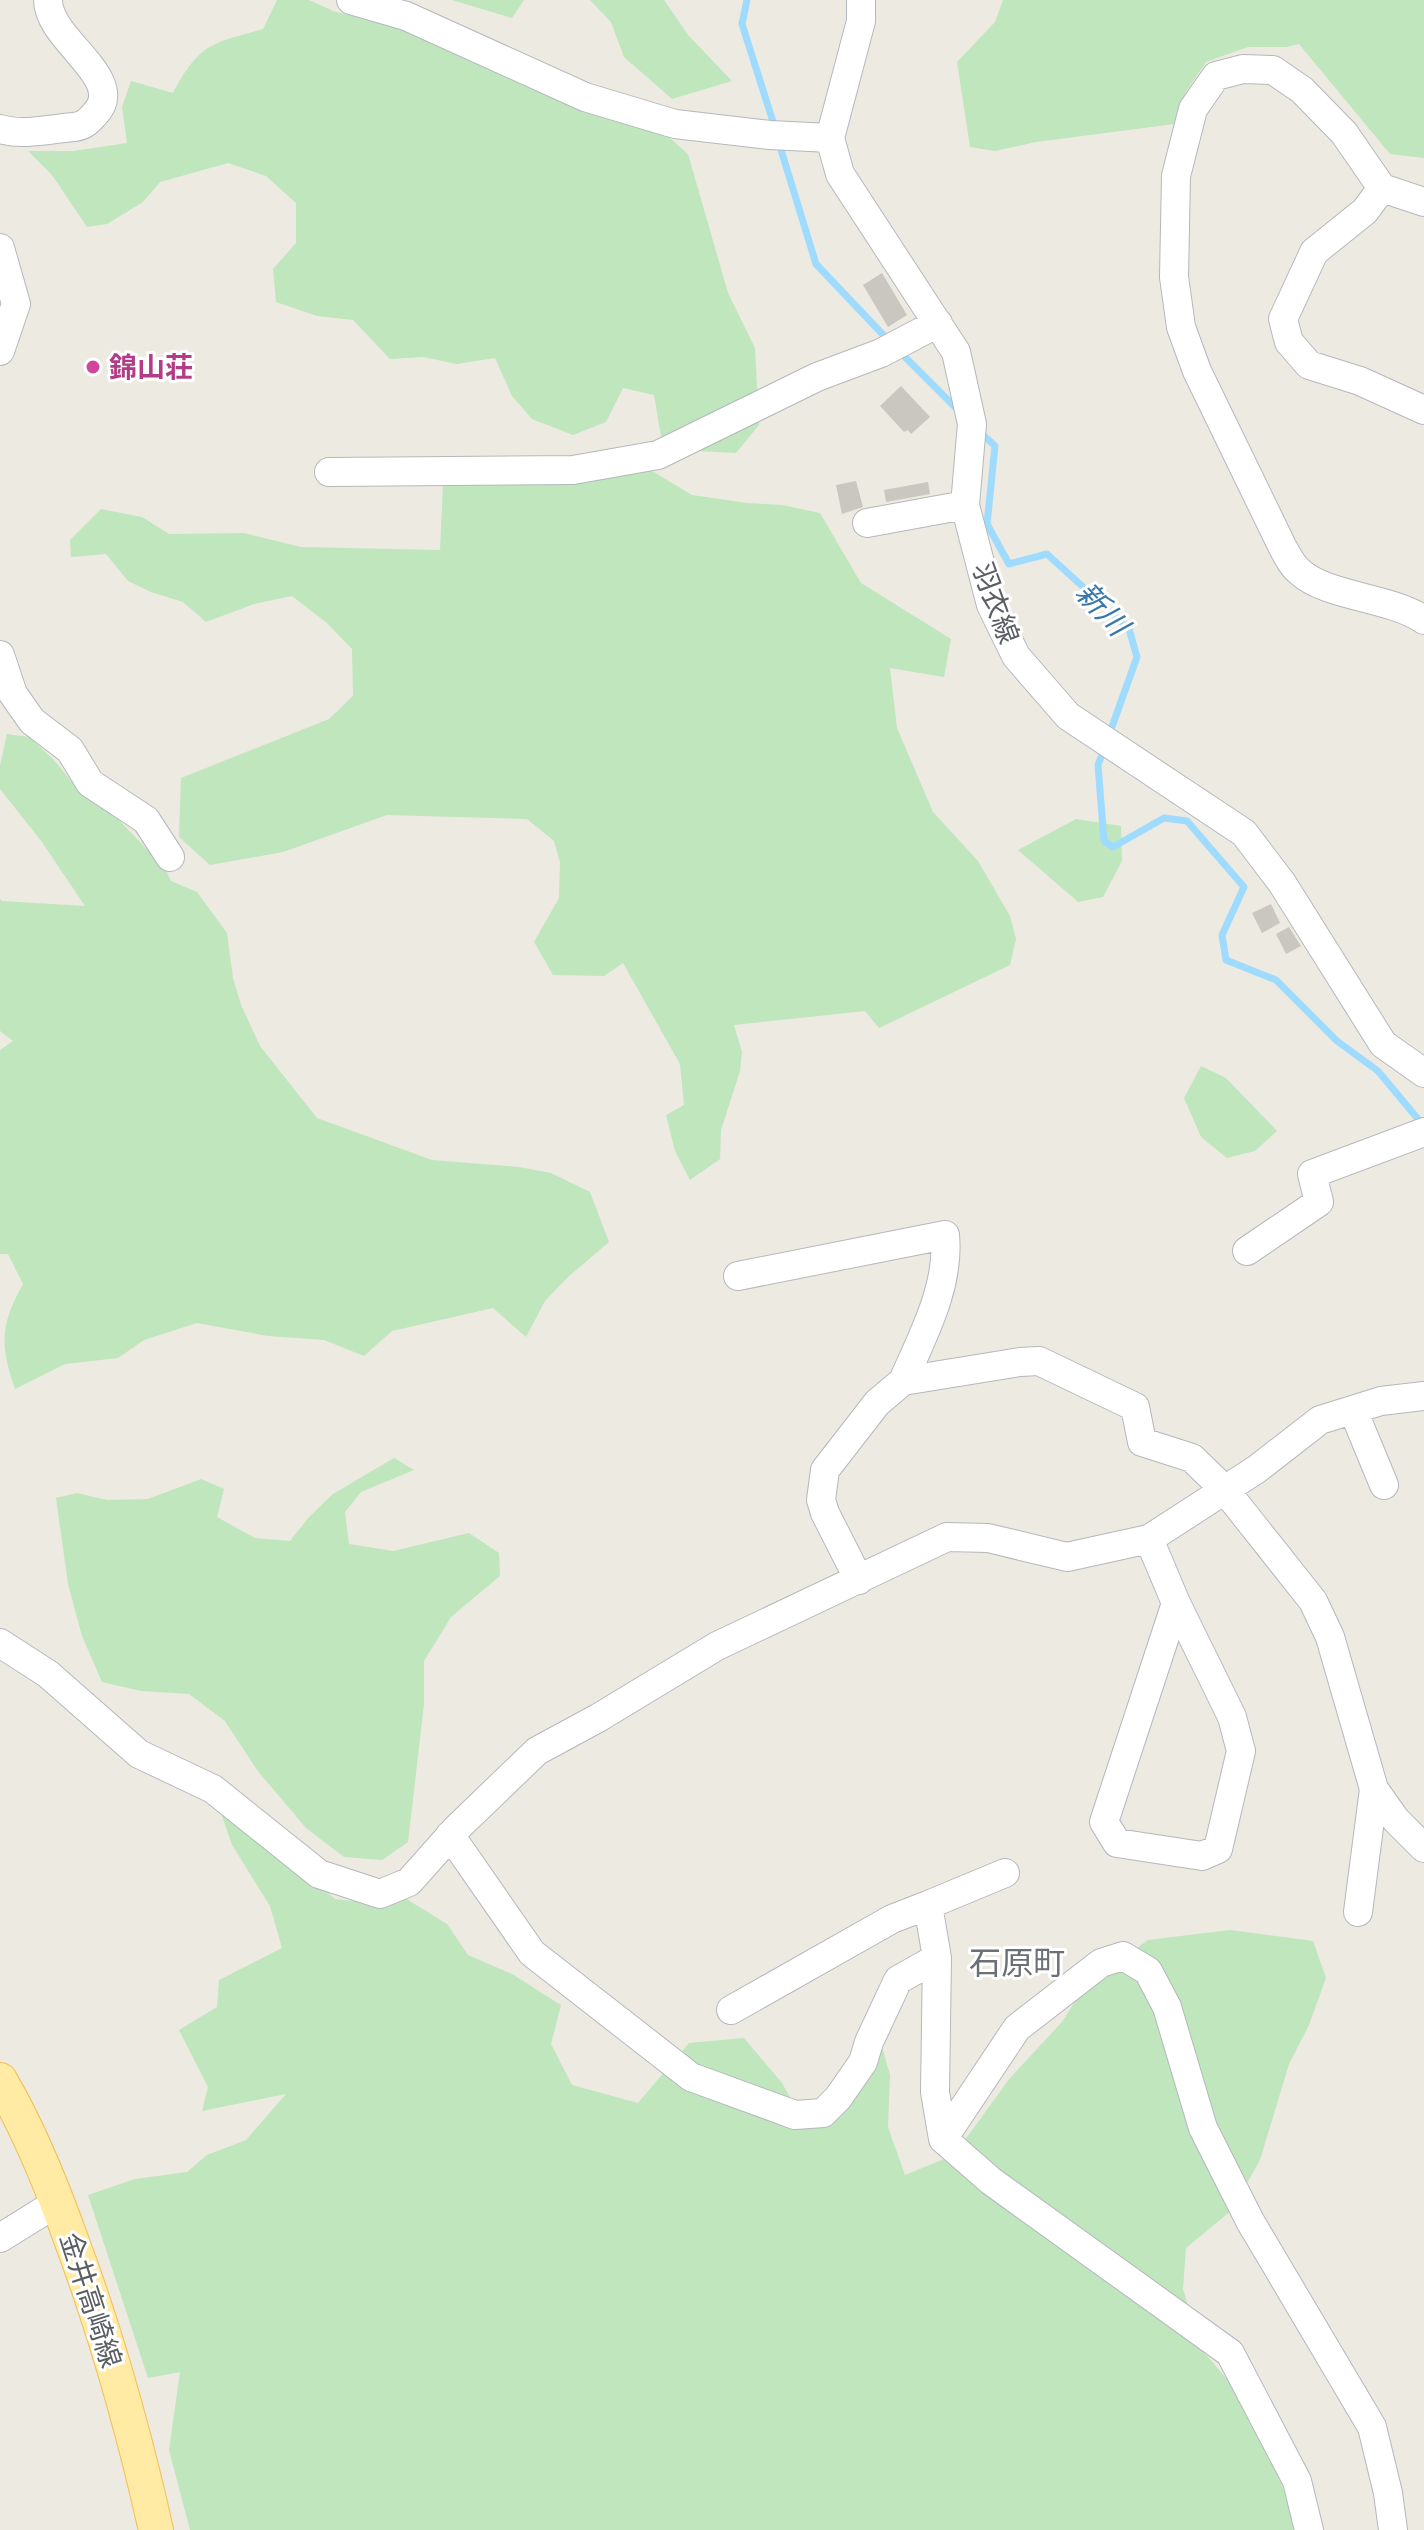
<svg xmlns="http://www.w3.org/2000/svg" width="1424" height="2530" viewBox="0 0 1424 2530" font-family="'Exo 2','Noto Sans JP',sans-serif">
<style>
.green{fill:#bfe6bc}
.lines{fill:none;stroke-linecap:round;stroke-linejoin:round}
.stream{stroke:#9fdbff;stroke-width:7}
.building{fill:#cac6c0}
.minor-casing{stroke:#b4b8bc;stroke-width:30}
.major-casing{stroke:#f4bd53;stroke-width:36}
.minor{stroke:#fff;stroke-width:28}
.major{stroke:#ffeba4;stroke-width:34}
.hotel-dot{fill:#d1479c;stroke:#fff;stroke-width:3}
.labels{text-anchor:middle;stroke-width:6;stroke-linejoin:round;paint-order:stroke}
.hotel-label{font-size:28px;font-weight:bold;fill:#b23c85;stroke:#fff;text-anchor:start}
.street-label{font-size:28px;fill:#5a5e63;stroke:#fff}
.water-label{font-size:30px;font-style:italic;fill:#3877aa;stroke:#fff}
.quarter-label{font-size:32px;fill:#6b7075;stroke:#fff}
</style>
<rect width="100%" height="100%" fill="#edeae1"/>
<!-- green -->
<path class="green" d="M277 0H309L333 11 408 30 523 85 573 106 662 131 688 154 728 293 755 348 759 425 736 453 697 451 661 436 654 395 623 388 606 422 573 435 532 419 512 396 495 358 457 364 423 357 390 359 353 320 317 316 276 302 273 269 296 243V203L266 176 228 163 160 182 143 202 107 224 87 227 52 175 28 151H73L127 143 122 107 131 81 173 93C200 43 210 44 263 29Z
M452 0H524L512 18Z
M590 0H664L689 36 732 81 672 99 624 57 611 22Z
M1003 0H1424V158L1390 154 1299 44 1287 47H1248L1206 62 1186 92 1182 123 1036 142 995 151 970 147 957 62 995 22Z
M647 468 692 495 747 503 782 505 820 513 861 583 951 639 944 677 890 668 897 728 933 812 978 861 1010 916 1016 939 1010 965 879 1028 865 1011 734 1025 742 1052 740 1071 721 1130 720 1159 690 1180 675 1151 666 1115 684 1105 680 1064 623 963 604 976 553 975 534 942 559 898 560 862 554 841 527 819 387 815 283 852 210 865 179 837 181 778 329 719 353 696 352 649 327 623 292 596 254 604 206 622 183 602 151 592 128 581 106 554 71 557 70 540 101 509 142 517 169 534 244 533 301 547 440 550 443 484Z
M7 734 29 737 53 759 72 782 114 815 165 868 171 881 197 892 227 933 233 978 241 1005 260 1046 317 1118 432 1160 519 1167 551 1173 590 1192 609 1242 568 1277 545 1301 526 1337 493 1308 392 1331 364 1356 324 1340 268 1336 197 1323 144 1340 118 1358 65 1364 15 1389C0 1345 0 1325 23 1284L8 1254H0V1050L13 1041 0 1031V899L2 901 85 906 42 842 0 789V766Z
M1076 819 1121 826 1122 861 1103 897 1078 902 1018 850Z
M1201 1066 1226 1078 1277 1131 1255 1151 1227 1158 1201 1137 1184 1098Z
M394 1458 414 1470 361 1492 345 1512 349 1544 393 1551 469 1533 499 1553 500 1576 451 1617 424 1661V1704L408 1842 382 1860 344 1857 306 1828 257 1770 225 1721 189 1694 141 1691 102 1682 82 1636 68 1584 56 1498 77 1493 107 1500 148 1499 201 1479 224 1489 217 1517 255 1538 290 1541 309 1517 333 1494Z
M228 1806 335 1899 371 1903 395 1892 447 1924 468 1955 512 1974 561 2005 551 2044 572 2085 638 2103 689 2043 744 2038 782 2083 797 2110 850 2089 881 2043 890 2075 888 2127 905 2175 954 2155 1010 2078 1062 2022 1087 1983 1148 1940 1230 1930 1313 1941 1326 1978 1309 2025 1289 2064 1260 2160 1232 2210 1186 2248 1183 2289 1201 2349 1232 2385 1277 2473 1300 2530H190L169 2450 180 2372 148 2378 88 2195 135 2179 187 2172 207 2155 246 2140 286 2094 202 2111 208 2087 179 2030 217 2007 219 1980 282 1948 270 1906 232 1845 222 1816Z"/>
<g class="lines">
<!-- stream -->
<path class="stream" d="M747 0 742 24 775 128
M778 140 816 264 889 341
M898 350 960 412
M980 432 995 446 987 524 1009 564 1047 554 1129 629 1137 657 1109 735
M1105 747 1098 765 1104 841 1113 847 1164 818 1187 821 1244 887 1222 935 1226 960 1276 980 1337 1041 1378 1071 1423 1125"/>
</g>
<!-- building -->
<path class="building" d="M882 273 907 315 888 327 863 285Z
M901 386 930 417 911 434 908 430 904 432 880 406Z
M856 481 863 507 842 514 836 485Z
M928 482 930 494 886 502 884 490Z
M1271 904 1280 923 1262 933 1252 913Z
M1289 927 1301 946 1286 954 1276 934Z"/>
<g class="lines">
<!-- minor casing -->
<g class="minor-casing">
<path id="minor" d="M351 0 406 16 585 97 675 124 770 135 830 138
M861 0V21L830 138 840 174 956 352 972 424 965 505 991 605 1016 656 1068 716 1244 833 1282 883 1383 1044 1424 1073
M0 129C23 136 50 129 74 127 83 126 88 122 94 115 130 79 48 41 48 0
M1382 188 1365 211 1314 252 1283 319 1289 342 1309 365 1360 381 1424 410
M1424 202 1382 188 1344 133 1302 90 1273 70 1243 69 1216 76 1193 109 1176 176 1174 277 1181 327 1197 371 1282 546C1287 555 1292 566 1300 572 1327 597 1391 597 1424 620
M0 248 16 304 0 351
M329 472 573 470 658 455 817 377 881 353 938 323
M867 523 965 505
M0 655 13 694 32 721 70 750 90 783 146 820 170 857
M1247 1251 1319 1202 1312 1174 1424 1132
M738 1276 945 1235C950 1286 923 1335 903 1381
M1353 1410 1384 1485
M1149 1539 1176 1603 1232 1717 1241 1751 1218 1849 1202 1856 1117 1843 1104 1822 1176 1603
M859 1580 825 1513 821 1500 825 1470 877 1403 903 1381 1020 1362 1039 1361 1135 1407 1142 1442 1192 1458 1225 1490 1313 1601 1330 1637 1374 1789 1396 1820 1424 1848
M0 1643 48 1674 139 1754 213 1789 319 1874 380 1894 409 1882 457 1828 537 1751 598 1718 717 1646 947 1537 988 1538 1067 1557 1149 1539 1257 1469 1320 1420 1381 1401 1424 1396
M450 1835 532 1953 691 2077 795 2115 823 2113 838 2098 863 2062 869 2042 898 1980 937 1958 935 2092 943 2139 991 2181 1230 2353 1297 2481 1309 2530
M928 1905 1005 1873
M1358 1912 1374 1789
M731 2010 892 1919 928 1905 937 1958
M943 2139 1017 2028 1101 1963 1123 1956 1148 1971 1167 2007 1203 2128 1250 2221 1372 2427 1388 2493 1393 2530
M0 2238 58 2202"/>
</g>
<!-- major casing -->
<g class="major-casing">
<path id="major" d="M0 2080C30 2131 52 2186 72 2242 107 2336 134 2432 156 2530"/>
</g>
<!-- minor -->
<use href="#minor" class="minor"/>
<!-- major -->
<use href="#major" class="major"/>
</g>
<!-- markers -->
<circle class="hotel-dot" cx="93" cy="367" r="8"/>
<g class="labels">
<!-- hotel labels -->
<g class="hotel-label">
<text x="109" y="377">錦山荘</text>
</g>
<!-- street labels -->
<g class="street-label">
<text transform="translate(996 603) rotate(70)" y="10">羽衣線</text>
<text transform="translate(91 2300) rotate(72)" y="10">金井高崎線</text>
</g>
<!-- water labels -->
<g class="water-label">
<text transform="translate(1102 609) rotate(47)" y="10">新川</text>
</g>
<!-- quarter labels -->
<g class="quarter-label">
<text x="1017" y="1974">石原町</text>
</g>
</g>
</svg>
